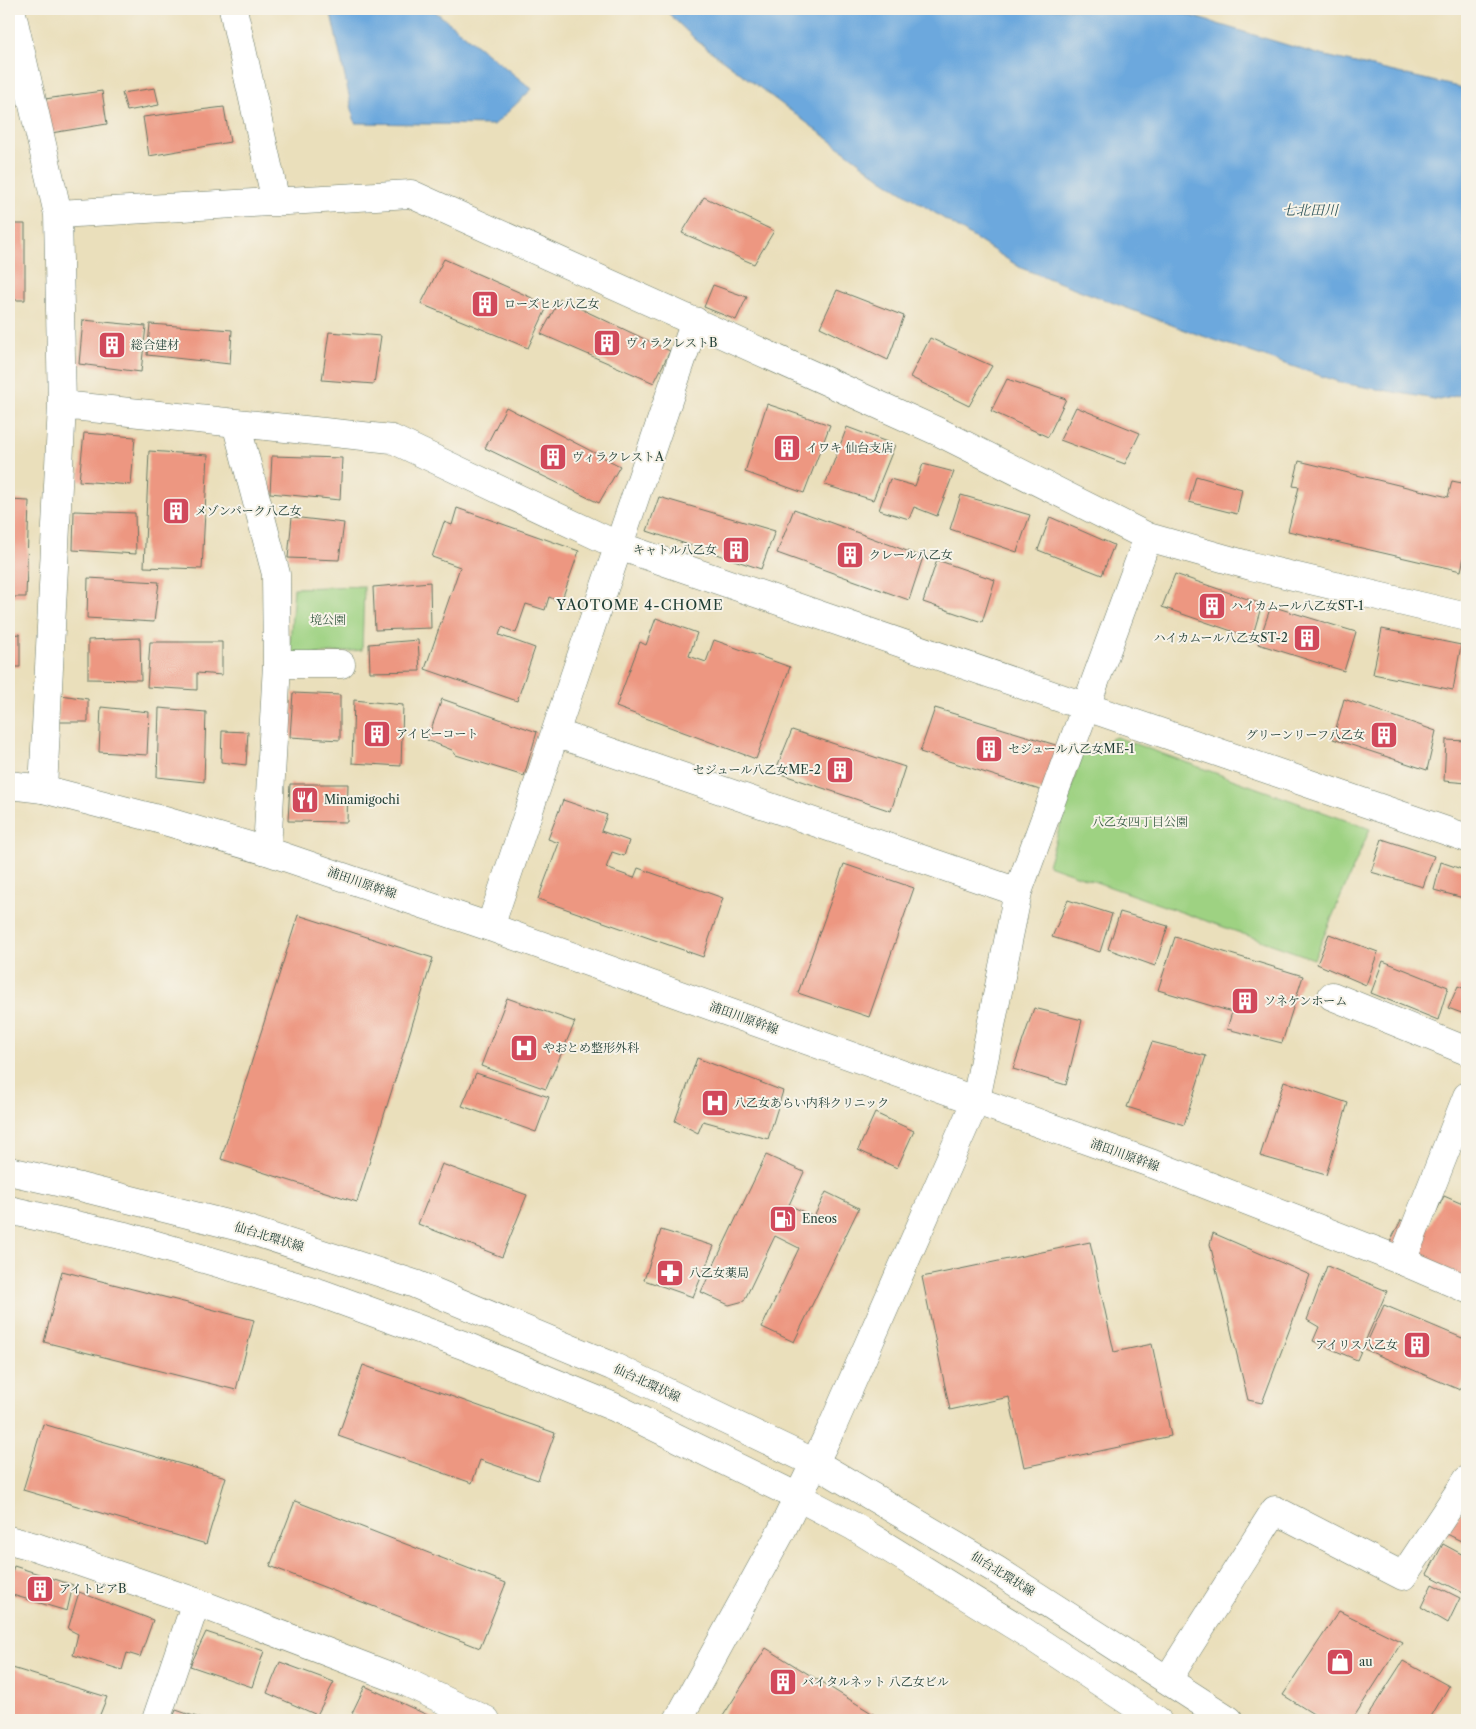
<svg xmlns="http://www.w3.org/2000/svg" width="1476" height="1729" viewBox="0 0 1476 1729" font-family="'Libre Caslon Text','Noto Serif JP',serif">
<style>
.green{fill:#9ed282;stroke:#5e885b}
.water{fill:#6ca8dd;stroke:#467288}
.building{fill:#ed9781}
.lines{fill:none;stroke-linecap:round;stroke-linejoin:round}
.street-casing{stroke:#667663;stroke-width:29}
.secondary-casing{stroke:#667663;stroke-width:29}
.primary-casing{stroke:#667663;stroke-width:29}
.street{stroke:#fff;stroke-width:28}
.secondary{stroke:#fff;stroke-width:28}
.primary{stroke:#fff;stroke-width:28}
.labels{text-anchor:middle;stroke-width:4;stroke-linejoin:round;paint-order:stroke}
.poi-label{font-size:12px;fill:#1f3d34;stroke:#f7f3e8;text-anchor:start}
.park-label{font-size:12px;fill:#385b44;stroke:#f7f3e8}
.street-label{font-size:12px;fill:#1f3d34;stroke:#f7f3e8}
.water-label{font-size:14px;font-style:italic;fill:#32585e;stroke:#f7f3e8}
.neighbourhood-label{font-size:14px;letter-spacing:1px;fill:#1f3d34;stroke:#f7f3e8}
</style>
<rect width="100%" height="100%" fill="#f7f3e8"/>
<filter id="ink" filterUnits="userSpaceOnUse"><feTurbulence type="fractalNoise" baseFrequency=".02" numOctaves="2"/><feDisplacementMap in="SourceGraphic" scale="10" xChannelSelector="R" yChannelSelector="G"/><feConvolveMatrix kernelMatrix="1 2 1 2 8 2 1 2 1" color-interpolation-filters="sRGB"/></filter>
<filter id="wash" filterUnits="userSpaceOnUse"><feTurbulence type="fractalNoise" baseFrequency=".0096" numOctaves="4" result="noise"/><feDisplacementMap in="SourceGraphic" scale="20" xChannelSelector="R" yChannelSelector="G"/><feGaussianBlur stdDeviation="1.12" result="paint"/><feColorMatrix in="noise" values="0 0 0 0 0 0 0 0 0 0 0 0 0 0 0 0 0 1.4 0 .05"/><feComposite in="paint" operator="in"/></filter>
<g filter="url(#wash)">
<rect width="100%" height="100%" fill="#eadfbb"/>
<!-- green -->
<path class="green" d="M364 586 362 650 289 657 294 588Z
M1116 737 1370 829 1314 959 1048 865 1083 750Z"/>
<!-- water -->
<path class="water" d="M330 9H432L532 89 494 125 355 123Z
M664 9H1168L1317 54 1467 89V393L1440 400 1342 383 1185 330 1021 268 882 179 696 40Z"/>
<g id="blocks">
<!-- building -->
<path class="building" d="M155 88 159 105 127 111 122 93Z
M102 91 107 124 51 133 45 99Z
M224 107 230 142 149 156 143 117Z
M704 197 774 231 754 264 682 233Z
M9 224H25V300H9Z
M444 259 548 305 528 348 421 304Z
M713 285 747 297 736 320 704 307Z
M837 290 904 316 888 360 820 327Z
M560 299 670 351 654 383 541 334Z
M83 320 146 326 141 372 79 364Z
M150 324 232 330 230 364 147 355Z
M329 332 381 336 374 384 322 380Z
M930 338 992 366 969 406 910 377Z
M1007 379 1066 399 1048 437 991 411Z
M767 404 830 425 804 493 745 472Z
M506 407 620 466 599 503 485 448Z
M1076 407 1140 433 1125 464 1060 440Z
M847 427 895 445 873 500 825 485Z
M84 433 135 437 131 485 79 481Z
M149 451 208 455 202 569 144 567Z
M272 456 342 458 340 500 270 493Z
M1299 461 1448 497 1452 481 1467 484V543L1461 571 1288 531 1299 487 1293 486Z
M923 464 954 472 937 516 914 507 909 519 879 510 890 479 915 486Z
M1196 476 1242 489 1237 514 1189 502Z
M961 495 1030 515 1017 552 950 529Z
M659 497 775 531 761 569 647 531Z
M9 500 29 501 26 597H9Z
M457 508 579 551 561 602 549 597 545 610 526 604 516 633 502 627 499 635 535 648 517 701 425 669 460 567 432 557 444 522 452 525Z
M794 509 923 557 909 600 777 553Z
M74 511 135 513 136 554 73 550Z
M292 517 344 523 339 560 288 558Z
M1050 517 1114 545 1102 575 1038 550Z
M937 560 995 580 982 622 923 602Z
M1175 574 1262 604 1252 638 1162 607Z
M88 578 159 582 154 622 87 618Z
M430 582 431 628 375 630 373 587Z
M1271 606 1356 632 1344 671 1258 644Z
M656 618 697 633 689 656 706 662 714 640 790 667 756 759 616 707 640 642 646 645Z
M1382 629 1461 645 1453 690 1373 674Z
M20 634V667H9V635Z
M140 638 141 680 88 679V640Z
M418 640 420 671 370 672 369 644Z
M150 642H222V675L197 673V690L147 687Z
M293 693 340 695V740L290 737Z
M61 695 88 699V722H58Z
M442 699 537 732 524 776 456 755 452 750 427 740Z
M1344 699 1436 731 1427 770 1333 739Z
M354 700 403 705 401 766 352 763Z
M101 707 149 712 147 755 99 752Z
M159 708 206 712 204 782 157 777Z
M935 708 1059 746 1043 791 920 752Z
M792 730 905 767 891 811 775 772Z
M222 731 248 732 246 765 221 762Z
M1446 740 1467 741V783L1444 781Z
M290 784H348L347 822 288 821Z
M563 800 607 815 601 831 629 841 624 856 612 852 606 868 634 878 638 868 723 898 703 957 538 899 559 843 548 839Z
M1382 839 1434 856 1423 887 1371 872Z
M1441 862 1467 871V899L1434 890Z
M844 864 914 888 869 1017 798 993Z
M1068 900 1112 914 1100 952 1052 937Z
M1120 912 1168 926 1155 966 1108 949Z
M298 915 433 958 357 1202 221 1159Z
M1329 934 1378 952 1366 985 1317 964Z
M1175 937 1303 976 1282 1043 1227 1029 1232 1012 1158 990Z
M1383 961 1448 987 1438 1020 1371 993Z
M1458 986 1467 990V1015L1448 1008Z
M507 998 575 1022 546 1089 481 1066Z
M1034 1008 1082 1020 1066 1085 1013 1069Z
M1152 1042 1206 1056 1184 1125 1127 1107Z
M697 1058 783 1091 768 1139 703 1121 698 1133 675 1121Z
M476 1073 549 1097 536 1132 462 1106Z
M1284 1081 1348 1103 1326 1175 1260 1156Z
M875 1113 914 1131 897 1168 858 1150Z
M766 1155 804 1172 789 1205 814 1217 826 1192 859 1208 794 1342 762 1327 799 1248 775 1236 744 1301 729 1305 701 1292Z
M442 1164 527 1195 502 1257 418 1224Z
M1467 1189V1205L1461 1202Z
M1444 1196 1467 1206V1279L1390 1242 1401 1220 1429 1227Z
M661 1230 714 1246 693 1297 644 1280Z
M1213 1233 1310 1275 1262 1403 1248 1400 1210 1244Z
M1090 1242 1114 1352 1152 1344 1171 1436 1024 1467 1009 1397 950 1410 922 1277Z
M1327 1266 1387 1291 1357 1360 1313 1341 1319 1327 1307 1320Z
M62 1271 254 1320 236 1390 44 1342Z
M1384 1305 1467 1340V1372L1460 1390 1364 1349Z
M363 1365 555 1433 538 1480 480 1460 472 1483 338 1436Z
M43 1424 226 1477 206 1544 23 1490Z
M1467 1500V1544L1447 1534Z
M295 1501 506 1583 480 1648 270 1566Z
M1443 1544 1467 1557V1595L1427 1574Z
M14 1566 73 1585 67 1611 9 1594V1581Z
M1432 1584 1460 1598 1448 1623 1421 1607Z
M79 1592 153 1620 140 1657 127 1653 122 1670 73 1655 78 1634 68 1629Z
M1339 1611 1402 1642 1352 1720H1323L1283 1695Z
M206 1632 264 1651 252 1687 190 1666Z
M766 1648 883 1720H730L723 1716Z
M1403 1661 1449 1686 1429 1720H1373L1367 1717Z
M280 1662 334 1682 317 1715 267 1693Z
M9 1667 107 1697 99 1717 107 1720H15L9 1718Z
M365 1686 438 1720H367L352 1713Z
M176 1710 205 1720H172Z"/>
</g>
</g>
<g filter="url(#ink)">
<use href="#blocks" fill-opacity="0" stroke="#667663" stroke-width="1"/>
<g class="lines">
<!-- street casing -->
<g class="street-casing">
<path id="street" d="M11 9 58 214 62 405 43 789
M233 9 276 202
M58 214 411 194 939 432 1148 537 1251 566 1467 617
M62 405 392 439 619 546 1467 838
M236 423 276 574 277 664 267 851
M277 664H341
M555 733 1018 892
M490 927 555 733 695 321
M1332 996 1467 1051
M976 1100 1018 892 1148 537
M1402 1261 1467 1096
M9 1540 36 1547 196 1602 408 1683 486 1720
M1168 1679 1275 1510 1403 1576 1467 1480
M156 1720 196 1602
M678 1720 781 1532 798 1497"/>
</g>
<!-- secondary casing -->
<g class="secondary-casing">
<path id="secondary" d="M9 785 43 789 158 819 267 851 490 927 1153 1164 1402 1261 1467 1289
M798 1497 833 1425 976 1100"/>
</g>
<!-- primary casing -->
<g class="primary-casing">
<path id="primary" d="M9 1171 80 1187 243 1228 415 1284 612 1366 815 1463 995 1569 1229 1720
M9 1210 129 1237 320 1293 463 1345 614 1407 798 1497 853 1526 1023 1631 1157 1720"/>
</g>
<!-- street -->
<use href="#street" class="street"/>
<!-- secondary -->
<use href="#secondary" class="secondary"/>
<!-- primary -->
<use href="#primary" class="primary"/>
</g>
</g>
<!-- icons -->
<defs>
<g id="building-square" transform="scale(1.4375)"><rect x="-9" y="-9" width="18" height="18" rx="4" fill="#d1495b" stroke="#f7f3e8"/><path d="M-4-6H4V6H1V3H-1V6H-4ZM-2.5-4.3h1.7v1.8h-1.7ZM.8-4.3h1.7v1.8H.8ZM-2.5-1h1.7V.8h-1.7ZM.8-1h1.7V.8H.8Z" fill="#fff"/></g>
<g id="restaurant-square" transform="scale(1.4375)"><rect x="-9" y="-9" width="18" height="18" rx="4" fill="#d1495b" stroke="#f7f3e8"/><path d="M-5-6h1v4h1v-4h1v4h1v-4h1v5L-1.5 .5V6h-2V.5L-5-1ZM5-6V6H3V1.5H1.5Q1.5-4 5-6Z" fill="#fff"/></g>
<g id="hospital-square" transform="scale(1.4375)"><rect x="-9" y="-9" width="18" height="18" rx="4" fill="#d1495b" stroke="#f7f3e8"/><path d="M-5-5h3v3.5h4V-5h3V5h-3V1.5h-4V5h-3Z" fill="#fff"/></g>
<g id="fuel-square" transform="scale(1.4375)"><rect x="-9" y="-9" width="18" height="18" rx="4" fill="#d1495b" stroke="#f7f3e8"/><path d="M-5.5-6h7V0h2V4h1.3V-2.5L3-4.5l.8-.8L6-3V5H2.5V1h-1V6h-7ZM-4.2-4.7v3.2H.2V-4.7Z" fill="#fff"/></g>
<g id="pharmacy-square" transform="scale(1.4375)"><rect x="-9" y="-9" width="18" height="18" rx="4" fill="#d1495b" stroke="#f7f3e8"/><path d="M-2-6h4v4h4v4h-4v4h-4v-4h-4v-4h4Z" fill="#fff"/></g>
<g id="shop-square" transform="scale(1.4375)"><rect x="-9" y="-9" width="18" height="18" rx="4" fill="#d1495b" stroke="#f7f3e8"/><path d="M-5-2.5h2.3a2.7 3.5 0 0 1 5.4 0H5L5.5 6h-11ZM-1.5-2.5h3a1.5 2.3 0 0 0-3 0Z" fill="#fff"/></g>
</defs>
<g fill-rule="evenodd">
<use href="#building-square" x="485" y="304"/>
<use href="#building-square" x="607" y="343"/>
<use href="#building-square" x="112" y="345"/>
<use href="#building-square" x="787" y="448"/>
<use href="#building-square" x="553" y="457"/>
<use href="#building-square" x="176" y="511"/>
<use href="#building-square" x="736" y="550"/>
<use href="#building-square" x="850" y="555"/>
<use href="#building-square" x="1212" y="606"/>
<use href="#building-square" x="1307" y="638"/>
<use href="#building-square" x="377" y="734"/>
<use href="#building-square" x="1384" y="735"/>
<use href="#building-square" x="989" y="749"/>
<use href="#building-square" x="840" y="770"/>
<use href="#restaurant-square" x="305" y="800"/>
<use href="#building-square" x="1245" y="1001"/>
<use href="#hospital-square" x="524" y="1048"/>
<use href="#hospital-square" x="715" y="1103"/>
<use href="#fuel-square" x="783" y="1219"/>
<use href="#pharmacy-square" x="670" y="1273"/>
<use href="#building-square" x="1417" y="1345"/>
<use href="#building-square" x="40" y="1589"/>
<use href="#shop-square" x="1340" y="1662"/>
<use href="#building-square" x="783" y="1682"/>
</g>
<g class="labels">
<!-- poi labels -->
<g class="poi-label">
<text x="504" y="308">ローズヒル八乙女</text>
<text x="626" y="347">ヴィラクレストB</text>
<text x="131" y="349">総合建材</text>
<text x="806" y="452">イワキ 仙台支店</text>
<text x="572" y="461">ヴィラクレストA</text>
<text x="195" y="515">メゾンパーク八乙女</text>
<text x="717" y="554" text-anchor="end">キャトル八乙女</text>
<text x="869" y="559">クレール八乙女</text>
<text x="1231" y="610">ハイカムール八乙女ST-1</text>
<text x="1288" y="642" text-anchor="end">ハイカムール八乙女ST-2</text>
<text x="396" y="738">アイビーコート</text>
<text x="1365" y="739" text-anchor="end">グリーンリーフ八乙女</text>
<text x="1008" y="753">セジュール八乙女ME-1</text>
<text x="821" y="774" text-anchor="end">セジュール八乙女ME-2</text>
<text x="324" y="804">Minamigochi</text>
<text x="1264" y="1005">ソネケンホーム</text>
<text x="543" y="1052">やおとめ整形外科</text>
<text x="734" y="1107">八乙女あらい内科クリニック</text>
<text x="802" y="1223">Eneos</text>
<text x="689" y="1277">八乙女薬局</text>
<text x="1398" y="1349" text-anchor="end">アイリス八乙女</text>
<text x="59" y="1593">アイトピアB</text>
<text x="1359" y="1666">au</text>
<text x="802" y="1686">バイタルネット 八乙女ビル</text>
</g>
<!-- park labels -->
<g class="park-label">
<text x="328" y="624">境公園</text>
<text x="1140" y="826">八乙女四丁目公園</text>
</g>
<!-- street labels -->
<g class="street-label">
<text transform="translate(362 883) rotate(19)" y="4">浦田川原幹線</text>
<text transform="translate(744 1018) rotate(20)" y="4">浦田川原幹線</text>
<text transform="translate(1125 1155) rotate(20)" y="4">浦田川原幹線</text>
<text transform="translate(269 1237) rotate(17)" y="4">仙台北環状線</text>
<text transform="translate(647 1383) rotate(25)" y="4">仙台北環状線</text>
<text transform="translate(1003 1574) rotate(32)" y="4">仙台北環状線</text>
</g>
<!-- water labels -->
<g class="water-label">
<text x="1310" y="215">七北田川</text>
</g>
<!-- neighbourhood labels -->
<g class="neighbourhood-label">
<text x="640" y="610">YAOTOME 4-CHOME</text>
</g>
</g>
<!-- margin -->
<rect width="1476" height="1729" fill="none" stroke="#f7f3e8" stroke-width="30"/>
</svg>
